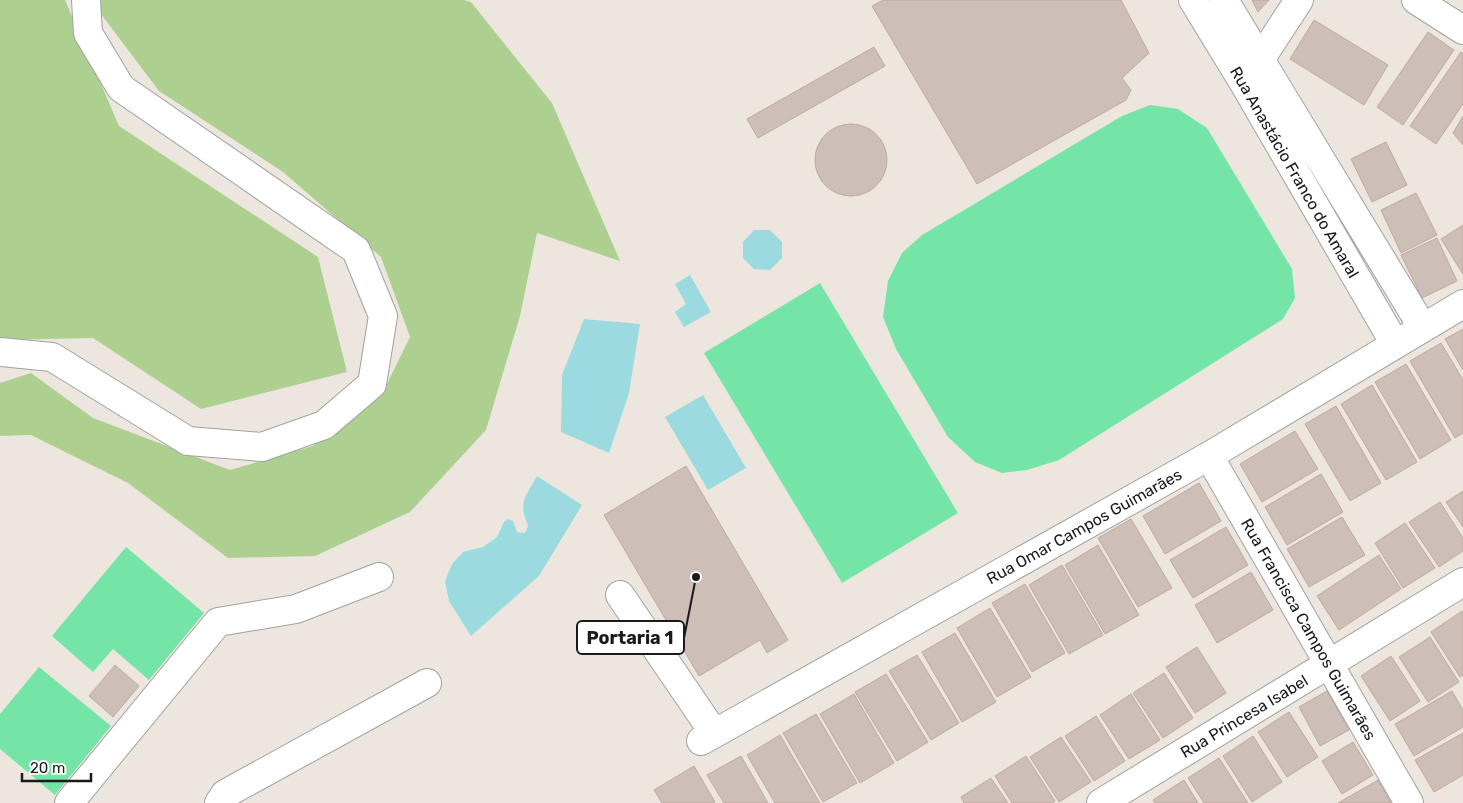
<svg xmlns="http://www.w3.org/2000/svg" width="1463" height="803" viewBox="0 0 1463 803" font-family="Rubik,sans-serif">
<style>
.forest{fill:#add090}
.pitch{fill:#75e4a7}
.water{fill:#9bdbdf}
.building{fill:#cdbeb8;stroke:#c0a9a0}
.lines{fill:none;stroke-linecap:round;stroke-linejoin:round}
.minor-casing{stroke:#a1a1a1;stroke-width:30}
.minor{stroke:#fff;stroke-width:28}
.labels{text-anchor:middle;stroke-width:4;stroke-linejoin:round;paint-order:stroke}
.street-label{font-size:16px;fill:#1a1a1a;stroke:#fff}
.leader{fill:none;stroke:#1a1a1a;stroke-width:2}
.callout-dot{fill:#1a1a1a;stroke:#fff;stroke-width:2}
.callout{fill:#fff;stroke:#1a1a1a;stroke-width:2}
.callout-label{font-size:18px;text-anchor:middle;font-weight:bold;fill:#1a1a1a}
</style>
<rect width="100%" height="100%" fill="#ede6de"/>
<!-- forest -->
<path class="forest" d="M0 0H65L119 126 318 257 347 372 201 409 93 338 0 340Z
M99 0H464L471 2 552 103 620 261 537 233 520 316 486 430 410 512 315 556 228 558 128 483 31 435 0 436V383L31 373 93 418 230 470 313 446 384 390 410 337 381 257 283 172 159 91 101 14Z"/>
<!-- pitch -->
<path class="pitch" d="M1150 105 1178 109 1207 128 1292 269 1295 298 1283 319 1059 460 1027 470 1002 473 975 462 948 437 896 349 883 317 888 281 902 253 922 235 1122 116Z
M820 283 958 513 842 583 704 353Z
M126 547 204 613 149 680 113 649 93 672 52 636Z
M39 667 111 726 55 795 0 749V714Z"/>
<!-- water -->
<path class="water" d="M754 230H770L782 242V258L770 270 754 269 743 258V242Z
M690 275 711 312 684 327 675 312 686 304 675 284Z
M584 319 640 324 629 393 609 453 561 432 562 375Z
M703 395 746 468 708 490 665 417Z
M537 476 582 505 539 576 471 636 449 601 445 581 452 564 463 552 483 547 497 537 504 522 508 519 513 521 517 532 525 533 528 526C518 501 525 498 537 476Z"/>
<!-- building -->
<path class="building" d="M883 0H1121L1149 53 1122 78 1131 90 1126 100 977 184 872 6Z
M1252 0H1269L1258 12Z
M1314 20 1388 65 1364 105 1290 59Z
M1428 32 1454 50 1403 125 1377 107Z
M874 47 885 66 758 138 747 119Z
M1461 52 1463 53V104L1436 144 1410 126Z
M1463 116V145L1453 133Z
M815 160a36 36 0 1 1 72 0a36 36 0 1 1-72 0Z
M1386 142 1407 185 1372 202 1351 159Z
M1416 193 1437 235 1401 253 1381 210Z
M1463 225V274L1441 239Z
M1437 238 1457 281 1422 298 1401 255Z
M1463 329V370L1445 339Z
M1441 343 1463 380V433L1455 438 1410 361Z
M1406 364 1451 440 1420 459 1375 382Z
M1372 385 1417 462 1386 480 1341 404Z
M1336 406 1381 483 1350 501 1305 424Z
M1295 431 1318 469 1262 502 1240 464Z
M686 466 788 640 767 653 760 640 699 676 604 515Z
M1321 474 1343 512 1287 545 1265 507Z
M1199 483 1221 521 1165 554 1143 516Z
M1463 491V527L1446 502Z
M1440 502 1463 538V551L1439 567 1409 522Z
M1342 517 1365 555 1309 587 1287 549Z
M1131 519 1172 588 1138 607 1098 538Z
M1405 523 1435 568 1403 588 1375 543Z
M1226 527 1248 565 1193 598 1170 560Z
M1098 545 1139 615 1105 634 1065 565Z
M1379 555 1401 589 1339 630 1317 596Z
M1062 565 1103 635 1069 654 1029 585Z
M1251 572 1273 610 1217 643 1195 605Z
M1025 584 1065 653 1032 672 992 603Z
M990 608 1031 677 997 697 957 628Z
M1462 611 1463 614V675L1460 677 1431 632Z
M955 633 996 702 962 722 922 652Z
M1430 637 1459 682 1428 702 1399 657Z
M1197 647 1226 693 1195 713 1166 667Z
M917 655 959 723 931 740 889 671Z
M1391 656 1420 701 1390 721 1361 676Z
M115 665 139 686 113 717 89 696Z
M1164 673 1193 718 1163 738 1133 693Z
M886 674 928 742 897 761 855 692Z
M1327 691 1349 730 1320 746 1299 707Z
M1452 691 1463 710V727L1414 756 1395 724Z
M854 694 894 763 860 783 820 714Z
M1131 694 1160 740 1129 759 1100 715Z
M1289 712 1318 757 1287 777 1258 732Z
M816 714 857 783 823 802 783 733Z
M1096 716 1125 761 1094 781 1065 736Z
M1463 733V775L1434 792 1415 760Z
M780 735 820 803H775L747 755Z
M1253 736 1282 782 1252 802 1223 756Z
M1061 737 1091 782 1059 802 1030 757Z
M1353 742 1373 775 1342 794 1322 761Z
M741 756 768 803H724L707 775Z
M1026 756 1055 801 1052 803H1012L995 776Z
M1219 758 1248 803H1204L1188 778Z
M694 766 715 802 713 803H662L654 790Z
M991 778 1008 803H964L961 797Z
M1184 780 1198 803H1155L1153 800Z
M1378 780 1391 803H1338Z"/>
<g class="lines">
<!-- minor casing -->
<g class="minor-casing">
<path id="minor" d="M1193 0 1245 85 1395 344
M1224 0 1423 328
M1416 0 1463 30
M1252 72 1299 0
M0 352 52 357 188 441 262 447 324 425 372 384 383 316 356 250 121 88 88 33 86 0
M1209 456 1409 803
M620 595 714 733
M701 741 1209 456 1463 304
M69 803 218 622 296 609 379 577
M219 803 225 794 427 683
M1101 803 1463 582"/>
</g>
<!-- minor -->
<use href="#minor" class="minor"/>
</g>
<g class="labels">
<!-- street labels -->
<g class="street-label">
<text transform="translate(1295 172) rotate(60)" y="6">Rua Anastácio Franco do Amaral</text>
<text transform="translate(1084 526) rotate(-29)" y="6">Rua Omar Campos Guimarães</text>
<text transform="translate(1309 629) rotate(60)" y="6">Rua Francisca Campos Guimarães</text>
<text transform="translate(1244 716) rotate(-31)" y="6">Rua Princesa Isabel</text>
</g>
</g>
<!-- callouts -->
<path class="leader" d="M696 577L684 638"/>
<circle class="callout-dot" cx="696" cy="577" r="5"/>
<rect class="callout" x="577" y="621" width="107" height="33" rx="5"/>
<g class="callout-label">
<text x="630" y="644">Portaria 1</text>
</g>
<!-- scale -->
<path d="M22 773v8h69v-8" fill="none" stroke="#1a1a1a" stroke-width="2.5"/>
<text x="30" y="773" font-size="15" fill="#1a1a1a" stroke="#ffffff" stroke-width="4" paint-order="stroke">20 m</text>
</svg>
